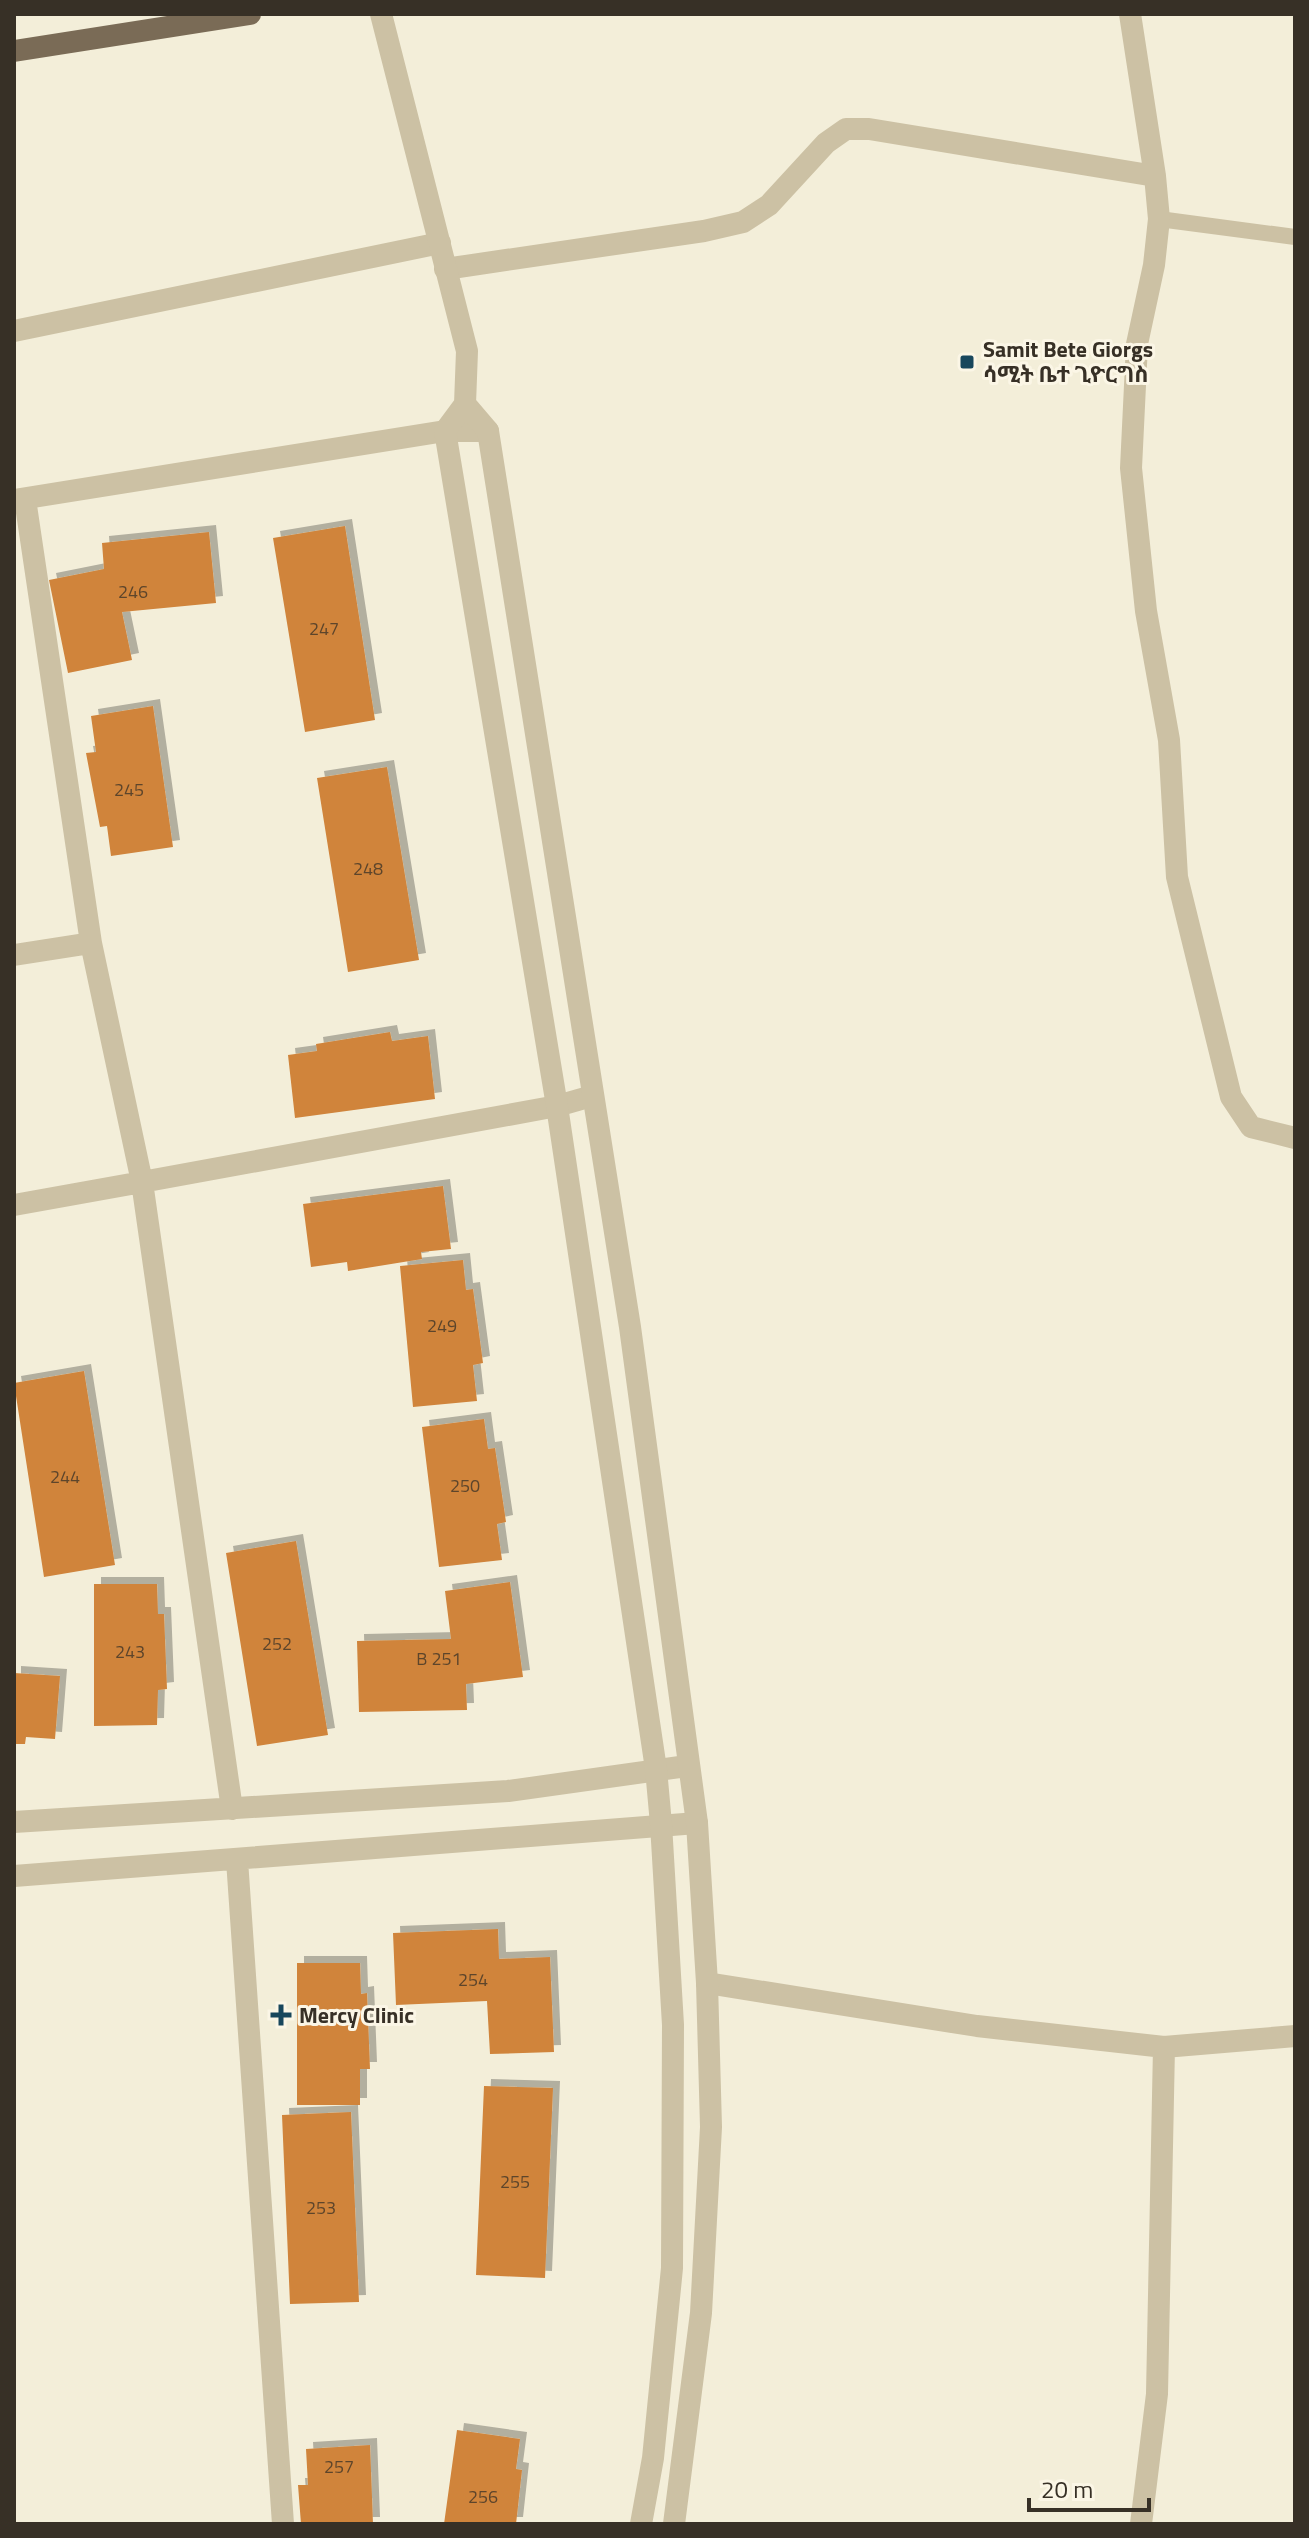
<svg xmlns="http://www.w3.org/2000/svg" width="1309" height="2538" viewBox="0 0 1309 2538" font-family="'Titillium Web','Noto Sans Ethiopic',sans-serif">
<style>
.building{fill:#d0843b;filter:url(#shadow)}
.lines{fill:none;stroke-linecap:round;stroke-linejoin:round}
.service{stroke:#ccc1a4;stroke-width:16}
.minor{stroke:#ccc1a4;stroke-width:22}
.tertiary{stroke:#ccc1a4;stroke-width:22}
.primary{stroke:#7a6b56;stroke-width:22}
.poi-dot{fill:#18475c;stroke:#fbf6e6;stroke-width:3}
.labels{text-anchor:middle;stroke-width:6;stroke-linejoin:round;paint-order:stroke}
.number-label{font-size:18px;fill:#5d452b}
.poi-label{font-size:22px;font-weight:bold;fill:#373026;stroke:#fbf6e6;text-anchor:start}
</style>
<defs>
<filter id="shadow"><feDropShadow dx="7" dy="-7" stdDeviation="0" flood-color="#0004"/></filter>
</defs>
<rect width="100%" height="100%" fill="#f3eed9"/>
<!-- building -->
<path class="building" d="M345 526 375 720 305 732 273 538Z
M209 532 216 603 122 612 132 660 68 673 49 580 104 569 102 543Z
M153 706 173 847 111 856 107 826 100 827 86 753 96 752 91 716Z
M387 767 419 960 348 972 317 778Z
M390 1032 392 1041 428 1036 435 1099 295 1118 288 1055 317 1051 316 1044Z
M443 1186 451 1249 421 1252 422 1259 348 1271 347 1262 311 1267 303 1204Z
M463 1260 466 1290 473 1289 483 1363 473 1365 477 1401 413 1407 400 1266Z
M84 1371 115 1565 44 1577 14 1383Z
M484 1419 488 1449 495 1448 506 1522 497 1524 502 1560 439 1567 422 1427Z
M296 1541 328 1735 257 1746 226 1553Z
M510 1582 523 1677 466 1684 467 1710 359 1712 357 1641 451 1639 445 1591Z
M94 1584H157L158 1614H164L167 1689 158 1690 157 1725 94 1726Z
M14 1673 60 1676 55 1739 26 1737 25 1744H14Z
M498 1929 499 1959 550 1957 554 2052 490 2054 487 2001 396 2005 393 1933Z
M297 1963H360L361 1994 367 1993 370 2069H360V2105H297Z
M484 2086 553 2088 545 2278 476 2275Z
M351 2112 359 2302 290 2304 282 2115Z
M457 2430 520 2439 516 2469 522 2470 516 2524H444Z
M370 2445 373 2524H301L298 2485H308L306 2449Z"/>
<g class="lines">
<!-- service -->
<path class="service" d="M1159 219 1295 237"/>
<!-- minor -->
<path class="minor" d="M1130 14 1155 176 1159 219 1154 265 1137 344 1131 468 1146 611 1169 740 1177 877 1231 1097 1251 1127 1295 1138
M445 269 704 231 743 222 769 205 826 143 846 129H869L1155 176
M14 331 440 243
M14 500 445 431H488
M14 955 91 943
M14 1205 142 1182 91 943 25 499
M232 1809 142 1182 557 1106 592 1096
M14 1822 508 1791 687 1766
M237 1860 283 2524
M14 1876 697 1823
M707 1983 977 2026 1164 2047 1295 2036
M1141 2524 1157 2394 1164 2047"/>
<!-- tertiary -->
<path class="tertiary" d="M381 14 467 351 465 404 445 431 557 1106 656 1769 661 1824 673 2025 672 2268 653 2458 641 2524
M465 404 488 431 630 1327 697 1823 707 1983 711 2127 701 2313 674 2524"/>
<!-- primary -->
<path class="primary" d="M14 51 250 14"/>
</g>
<!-- markers -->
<g class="poi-dot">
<rect x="959" y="354" width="16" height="16" rx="4"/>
<path d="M277 2003h8v8h8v8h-8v8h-8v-8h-8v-8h8z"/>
</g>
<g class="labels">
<!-- number labels -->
<g class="number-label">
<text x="133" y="598">246</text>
<text x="324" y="635">247</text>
<text x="129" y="796">245</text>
<text x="368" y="875">248</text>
<text x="442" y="1332">249</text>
<text x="65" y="1483">244</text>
<text x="465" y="1492">250</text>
<text x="277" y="1650">252</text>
<text x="130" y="1658">243</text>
<text x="439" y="1665">B 251</text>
<text x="473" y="1986">254</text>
<text x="515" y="2188">255</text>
<text x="321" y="2214">253</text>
<text x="339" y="2473">257</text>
<text x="483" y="2503">256</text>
</g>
<!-- poi labels -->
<g class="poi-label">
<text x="983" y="357">Samit Bete Giorgs<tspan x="983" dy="25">ሳሚት ቤተ ጊዮርግስ</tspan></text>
<text x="299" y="2023">Mercy Clinic</text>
</g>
</g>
<!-- border -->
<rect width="1309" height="2538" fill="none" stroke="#373026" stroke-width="32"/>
<!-- scale -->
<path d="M1029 2498v12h120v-12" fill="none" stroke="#373026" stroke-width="4"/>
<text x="1041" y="2498" font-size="24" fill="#373026" stroke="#fbf6e6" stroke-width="6" paint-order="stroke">20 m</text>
</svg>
